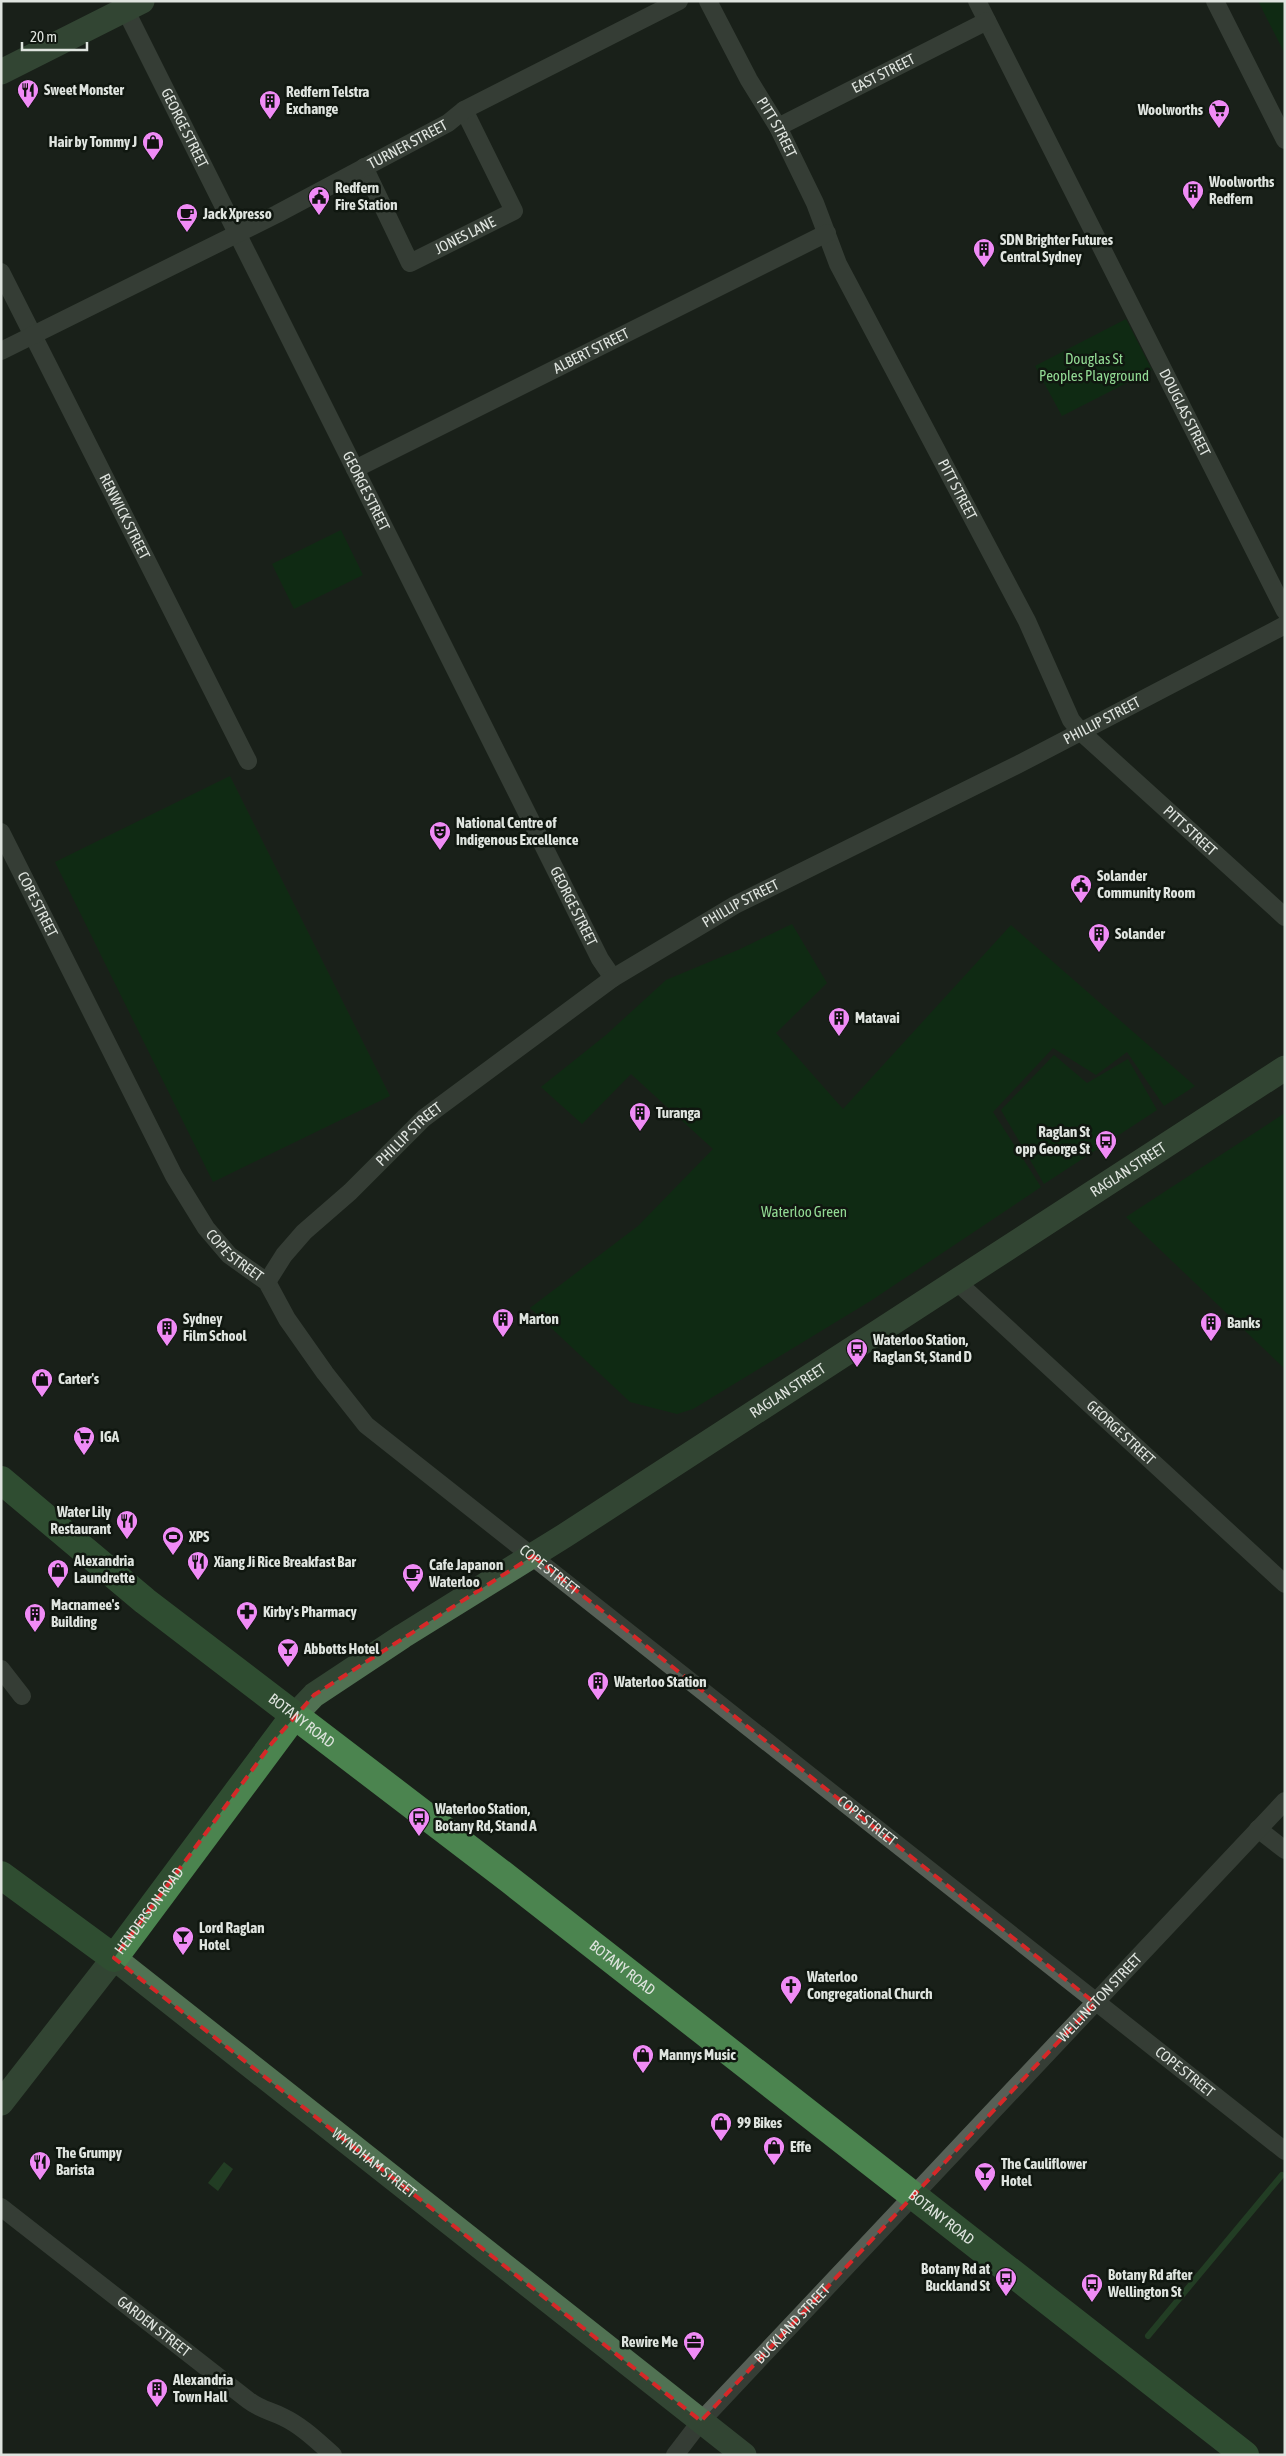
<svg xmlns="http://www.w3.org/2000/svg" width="1286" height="2456" viewBox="0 0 1286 2456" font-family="'Asap Condensed',sans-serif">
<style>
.green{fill:#04370c}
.water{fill:#2e5f31}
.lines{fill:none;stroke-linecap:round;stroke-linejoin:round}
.stream{stroke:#2e5f31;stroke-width:6}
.street{stroke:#576057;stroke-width:18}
.secondary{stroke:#517253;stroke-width:25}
.primary{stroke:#4b844f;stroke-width:28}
.marked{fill:none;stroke:#d62828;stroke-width:4;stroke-dasharray:10 6;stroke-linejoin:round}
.labels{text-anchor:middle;stroke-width:5;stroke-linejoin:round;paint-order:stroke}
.street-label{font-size:15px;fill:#dfe4df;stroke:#101710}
.poi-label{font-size:15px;font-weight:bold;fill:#dfe4df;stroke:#101710;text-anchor:start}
.park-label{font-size:15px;fill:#92da94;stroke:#101710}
</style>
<rect width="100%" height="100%" fill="#192019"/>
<!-- green -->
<path class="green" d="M1258 1H1285V54Z
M1126 319 1152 370 1062 416 1035 366Z
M341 530 363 575 294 609 272 564Z
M230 776 390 1096 213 1182 55 862Z
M792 924 827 983 776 1033 843 1109 1011 925 1195 1086 1164 1106 1127 1052 1096 1075 1053 1048 993 1112 1041 1187 872 1300 693 1409 677 1414 630 1402 530 1308 638 1226 713 1149 631 1074 582 1124 541 1087 606 1035 666 980 738 950Z
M1054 1055 1087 1083 1128 1059 1157 1110 1044 1184 1001 1110Z
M1285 1113V1369L1126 1217Z"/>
<!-- water -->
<path class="water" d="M224 2162 233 2169 218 2191 208 2183Z"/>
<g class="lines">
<!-- stream -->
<path class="stream" d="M1148 2336 1282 2175"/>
<!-- street -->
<g class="street">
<path id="s1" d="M121 1 600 959 613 978"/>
<path id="s2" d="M708 1 749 80 778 127 815 203 838 264 1027 621 1071 720 1080 731 1285 917"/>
<path id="s3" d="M977 1 1285 611"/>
<path d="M1215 1 1285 140"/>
<path id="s4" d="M778 127 987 21"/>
<path id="s5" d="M364 167 410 263 514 211 464 110"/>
<path id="s6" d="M1 272 248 761"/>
<path id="s7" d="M1 351 277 214 448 123 464 110 679 1"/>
<path id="s8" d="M355 469 827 233"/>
<path id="s9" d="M1 832 174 1176 206 1228 229 1255 267 1282 287 1319 325 1373 366 1425 1285 2151"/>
<path id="s10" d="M956 1281 1285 1584"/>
<path id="s11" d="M267 1282 284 1255 304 1232 350 1192 424 1118 613 978 735 905 1019 764 1285 625"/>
<path d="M1 1669 22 1696"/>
<path d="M1258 1829 1285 1850"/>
<path id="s12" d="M1 2207 248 2400C261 2410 269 2410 283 2417 302 2426 317 2441 333 2455"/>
<path id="s13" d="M675 2455 701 2421 1285 1801"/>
</g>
<!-- secondary -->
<g class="secondary">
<path d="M1 72 142 1"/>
<path id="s14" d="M294 1716 314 1695 403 1636 564 1536 1285 1068"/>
<path id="s15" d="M1 2103 114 1958 744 2455"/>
</g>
<!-- primary -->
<g class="primary">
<path id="s16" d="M1 1480 145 1601 510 1880 1245 2455"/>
<path id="s17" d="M1 1875 114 1958 294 1716"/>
</g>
</g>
<!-- marked area -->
<path d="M0 0H1286V2456H0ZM533 1556 1095 2003 701 2421 114 1958 272 1743 314 1695Z" fill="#192019" fill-opacity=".55" fill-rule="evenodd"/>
<path class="marked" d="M533 1556 1095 2003 701 2421 114 1958 272 1743 314 1695Z"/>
<!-- icons -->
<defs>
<g id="restaurant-pin" transform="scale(1.125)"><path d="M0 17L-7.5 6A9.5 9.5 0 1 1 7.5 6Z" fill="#f08bf6" stroke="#101710"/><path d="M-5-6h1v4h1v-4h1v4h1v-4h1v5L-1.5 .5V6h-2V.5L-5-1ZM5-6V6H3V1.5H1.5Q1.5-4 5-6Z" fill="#111"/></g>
<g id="building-pin" transform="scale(1.125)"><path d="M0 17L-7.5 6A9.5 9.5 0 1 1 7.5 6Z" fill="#f08bf6" stroke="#101710"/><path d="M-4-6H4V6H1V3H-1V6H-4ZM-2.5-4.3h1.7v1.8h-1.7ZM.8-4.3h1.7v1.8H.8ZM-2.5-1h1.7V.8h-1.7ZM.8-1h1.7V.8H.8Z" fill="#111"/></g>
<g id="supermarket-pin" transform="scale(1.125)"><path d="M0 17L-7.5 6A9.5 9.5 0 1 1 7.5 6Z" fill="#f08bf6" stroke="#101710"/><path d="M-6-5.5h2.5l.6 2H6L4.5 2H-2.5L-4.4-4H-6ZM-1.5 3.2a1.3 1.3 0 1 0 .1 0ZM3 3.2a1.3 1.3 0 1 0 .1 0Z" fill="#111"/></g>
<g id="shop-pin" transform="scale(1.125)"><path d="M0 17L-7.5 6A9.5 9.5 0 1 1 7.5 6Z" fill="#f08bf6" stroke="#101710"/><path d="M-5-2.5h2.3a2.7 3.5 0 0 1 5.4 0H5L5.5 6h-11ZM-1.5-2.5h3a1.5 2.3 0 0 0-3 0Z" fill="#111"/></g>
<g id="civic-pin" transform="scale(1.125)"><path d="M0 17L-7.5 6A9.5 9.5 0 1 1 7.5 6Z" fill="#f08bf6" stroke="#101710"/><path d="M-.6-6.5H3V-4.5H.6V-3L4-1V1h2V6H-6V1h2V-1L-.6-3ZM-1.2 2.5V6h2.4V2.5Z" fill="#111"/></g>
<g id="cafe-pin" transform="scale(1.125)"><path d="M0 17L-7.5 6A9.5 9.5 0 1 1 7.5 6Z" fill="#f08bf6" stroke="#101710"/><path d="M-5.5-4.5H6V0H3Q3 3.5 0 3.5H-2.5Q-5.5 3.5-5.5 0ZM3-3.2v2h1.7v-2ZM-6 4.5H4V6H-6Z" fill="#111"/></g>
<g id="theatre-pin" transform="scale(1.125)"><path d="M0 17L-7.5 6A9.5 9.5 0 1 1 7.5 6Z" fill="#f08bf6" stroke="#101710"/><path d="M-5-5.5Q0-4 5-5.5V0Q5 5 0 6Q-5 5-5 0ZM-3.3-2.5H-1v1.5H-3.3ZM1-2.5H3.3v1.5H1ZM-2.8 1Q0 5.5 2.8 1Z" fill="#111"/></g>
<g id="bus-pin" transform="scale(1.125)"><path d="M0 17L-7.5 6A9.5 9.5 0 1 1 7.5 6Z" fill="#f08bf6" stroke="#101710"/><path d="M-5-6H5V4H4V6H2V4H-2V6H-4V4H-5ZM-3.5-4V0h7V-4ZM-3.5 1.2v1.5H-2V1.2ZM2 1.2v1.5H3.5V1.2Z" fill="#111"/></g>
<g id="stadium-pin" transform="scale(1.125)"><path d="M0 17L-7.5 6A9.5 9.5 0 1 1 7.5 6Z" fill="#f08bf6" stroke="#101710"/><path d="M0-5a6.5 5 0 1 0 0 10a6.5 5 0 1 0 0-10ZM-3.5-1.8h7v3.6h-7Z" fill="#111"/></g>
<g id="pharmacy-pin" transform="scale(1.125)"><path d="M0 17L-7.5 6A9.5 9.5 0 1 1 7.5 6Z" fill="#f08bf6" stroke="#101710"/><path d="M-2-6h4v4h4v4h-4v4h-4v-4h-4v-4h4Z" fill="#111"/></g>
<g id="bar-pin" transform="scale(1.125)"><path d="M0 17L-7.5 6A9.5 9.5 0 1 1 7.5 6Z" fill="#f08bf6" stroke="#101710"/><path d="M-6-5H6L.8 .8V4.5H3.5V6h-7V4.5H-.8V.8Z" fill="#111"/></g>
<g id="church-pin" transform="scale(1.125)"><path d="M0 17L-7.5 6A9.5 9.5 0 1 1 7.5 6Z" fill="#f08bf6" stroke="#101710"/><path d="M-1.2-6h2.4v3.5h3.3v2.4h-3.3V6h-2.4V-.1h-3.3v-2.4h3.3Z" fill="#111"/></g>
<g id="office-pin" transform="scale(1.125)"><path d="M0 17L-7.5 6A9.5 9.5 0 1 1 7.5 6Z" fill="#f08bf6" stroke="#101710"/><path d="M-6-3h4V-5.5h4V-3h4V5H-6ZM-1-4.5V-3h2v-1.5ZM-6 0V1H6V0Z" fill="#111"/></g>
</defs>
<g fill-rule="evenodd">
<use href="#restaurant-pin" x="28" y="90"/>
<use href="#building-pin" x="270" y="101"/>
<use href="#supermarket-pin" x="1219" y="110"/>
<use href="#shop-pin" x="153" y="142"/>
<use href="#building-pin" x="1193" y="191"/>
<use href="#civic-pin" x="319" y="197"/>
<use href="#cafe-pin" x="187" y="214"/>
<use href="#building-pin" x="984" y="249"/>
<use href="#theatre-pin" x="440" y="832"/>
<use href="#civic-pin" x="1081" y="885"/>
<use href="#building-pin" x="1099" y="934"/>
<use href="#building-pin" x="839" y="1018"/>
<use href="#building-pin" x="640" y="1113"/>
<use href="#bus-pin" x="1106" y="1141"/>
<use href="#building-pin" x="503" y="1319"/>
<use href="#building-pin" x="1211" y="1323"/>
<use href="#building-pin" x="167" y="1328"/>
<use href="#bus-pin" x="857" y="1349"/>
<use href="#shop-pin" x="42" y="1379"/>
<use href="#supermarket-pin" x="84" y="1437"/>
<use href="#restaurant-pin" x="127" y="1521"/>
<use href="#stadium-pin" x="173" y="1537"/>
<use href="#restaurant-pin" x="198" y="1562"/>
<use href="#shop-pin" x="58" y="1570"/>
<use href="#cafe-pin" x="413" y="1574"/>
<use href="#pharmacy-pin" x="247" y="1612"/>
<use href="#building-pin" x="35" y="1614"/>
<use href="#bar-pin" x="288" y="1649"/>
<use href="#building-pin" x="598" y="1682"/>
<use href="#bus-pin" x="419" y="1818"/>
<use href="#bar-pin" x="183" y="1937"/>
<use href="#church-pin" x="791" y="1986"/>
<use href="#shop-pin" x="643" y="2055"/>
<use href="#shop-pin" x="721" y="2123"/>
<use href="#shop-pin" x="774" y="2147"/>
<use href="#restaurant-pin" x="40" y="2162"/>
<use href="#bar-pin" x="985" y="2173"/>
<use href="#bus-pin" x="1006" y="2278"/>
<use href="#bus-pin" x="1092" y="2284"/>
<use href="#office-pin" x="694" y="2342"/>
<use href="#building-pin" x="157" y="2389"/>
</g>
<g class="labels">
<!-- street labels -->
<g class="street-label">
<text dy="5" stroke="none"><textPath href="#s4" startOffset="118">EAST STREET</textPath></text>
<text dy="5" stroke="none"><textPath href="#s1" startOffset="142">GEORGE STREET</textPath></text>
<text dy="5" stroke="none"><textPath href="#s2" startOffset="144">PITT STREET</textPath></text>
<text dy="5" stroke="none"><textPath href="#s7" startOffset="456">TURNER STREET</textPath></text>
<text dy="5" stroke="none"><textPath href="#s5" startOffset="168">JONES LANE</textPath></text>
<text dy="5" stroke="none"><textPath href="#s8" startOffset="264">ALBERT STREET</textPath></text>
<text dy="5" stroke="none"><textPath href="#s3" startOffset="461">DOUGLAS STREET</textPath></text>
<text dy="5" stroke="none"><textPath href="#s1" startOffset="548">GEORGE STREET</textPath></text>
<text dy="5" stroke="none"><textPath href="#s2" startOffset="549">PITT STREET</textPath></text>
<text dy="5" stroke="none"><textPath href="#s6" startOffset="274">RENWICK STREET</textPath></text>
<text dy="5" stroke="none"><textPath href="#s11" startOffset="1016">PHILLIP STREET</textPath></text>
<text dy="5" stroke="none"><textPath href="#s2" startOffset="969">PITT STREET</textPath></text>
<text dy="5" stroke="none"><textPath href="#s11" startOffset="611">PHILLIP STREET</textPath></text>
<text dy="5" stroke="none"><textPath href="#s9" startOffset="81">COPE STREET</textPath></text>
<text dy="5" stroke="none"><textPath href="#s1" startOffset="1012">GEORGE STREET</textPath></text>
<text dy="5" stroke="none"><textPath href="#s11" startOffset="206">PHILLIP STREET</textPath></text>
<text dy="5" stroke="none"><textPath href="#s14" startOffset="998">RAGLAN STREET</textPath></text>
<text dy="5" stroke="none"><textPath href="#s9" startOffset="486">COPE STREET</textPath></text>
<text dy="5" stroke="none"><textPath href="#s14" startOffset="592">RAGLAN STREET</textPath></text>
<text dy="5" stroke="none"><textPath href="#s10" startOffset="224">GEORGE STREET</textPath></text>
<text dy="5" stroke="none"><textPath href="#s9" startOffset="936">COPE STREET</textPath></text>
<text dy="5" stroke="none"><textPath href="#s16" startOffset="385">BOTANY ROAD</textPath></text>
<text dy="5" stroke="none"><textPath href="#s9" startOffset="1341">COPE STREET</textPath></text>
<text dy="5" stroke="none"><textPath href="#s17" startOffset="199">HENDERSON ROAD</textPath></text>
<text dy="5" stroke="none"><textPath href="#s16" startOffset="790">BOTANY ROAD</textPath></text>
<text dy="5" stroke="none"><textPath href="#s13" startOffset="624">WELLINGTON STREET</textPath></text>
<text dy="5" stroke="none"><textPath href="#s9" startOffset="1746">COPE STREET</textPath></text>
<text dy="5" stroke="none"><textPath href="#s15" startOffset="515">WYNDHAM STREET</textPath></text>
<text dy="5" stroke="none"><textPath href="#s16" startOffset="1195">BOTANY ROAD</textPath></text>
<text dy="5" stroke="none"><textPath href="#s13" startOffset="176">BUCKLAND STREET</textPath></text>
<text dy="5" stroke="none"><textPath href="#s12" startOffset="194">GARDEN STREET</textPath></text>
</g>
<!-- poi labels -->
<g class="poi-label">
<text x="44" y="95">Sweet Monster</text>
<text x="286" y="97">Redfern Telstra<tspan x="286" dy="17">Exchange</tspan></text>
<text x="1203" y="115" text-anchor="end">Woolworths</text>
<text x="137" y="147" text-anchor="end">Hair by Tommy J</text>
<text x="1209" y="187">Woolworths<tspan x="1209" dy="17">Redfern</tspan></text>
<text x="335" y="193">Redfern<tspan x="335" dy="17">Fire Station</tspan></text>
<text x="203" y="219">Jack Xpresso</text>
<text x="1000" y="245">SDN Brighter Futures<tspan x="1000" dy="17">Central Sydney</tspan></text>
<text x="456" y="828">National Centre of<tspan x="456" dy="17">Indigenous Excellence</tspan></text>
<text x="1097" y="881">Solander<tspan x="1097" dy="17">Community Room</tspan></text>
<text x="1115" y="939">Solander</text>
<text x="855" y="1023">Matavai</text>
<text x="656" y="1118">Turanga</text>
<text x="1090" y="1137" text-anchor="end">Raglan St<tspan x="1090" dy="17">opp George St</tspan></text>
<text x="183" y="1324">Sydney<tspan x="183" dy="17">Film School</tspan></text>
<text x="519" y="1324">Marton</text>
<text x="1227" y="1328">Banks</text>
<text x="873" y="1345">Waterloo Station,<tspan x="873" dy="17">Raglan St, Stand D</tspan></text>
<text x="58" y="1384">Carter's</text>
<text x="100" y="1442">IGA</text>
<text x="111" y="1517" text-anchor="end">Water Lily<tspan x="111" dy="17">Restaurant</tspan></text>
<text x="189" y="1542">XPS</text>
<text x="74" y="1566">Alexandria<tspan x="74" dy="17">Laundrette</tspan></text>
<text x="214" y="1567">Xiang Ji Rice Breakfast Bar</text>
<text x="429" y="1570">Cafe Japanon<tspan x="429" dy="17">Waterloo</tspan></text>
<text x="51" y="1610">Macnamee's<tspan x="51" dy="17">Building</tspan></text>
<text x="263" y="1617">Kirby's Pharmacy</text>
<text x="304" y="1654">Abbotts Hotel</text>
<text x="614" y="1687">Waterloo Station</text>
<text x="435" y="1814">Waterloo Station,<tspan x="435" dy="17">Botany Rd, Stand A</tspan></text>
<text x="199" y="1933">Lord Raglan<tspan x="199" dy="17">Hotel</tspan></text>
<text x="807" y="1982">Waterloo<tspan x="807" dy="17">Congregational Church</tspan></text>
<text x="659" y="2060">Mannys Music</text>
<text x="737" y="2128">99 Bikes</text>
<text x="790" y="2152">Effe</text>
<text x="56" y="2158">The Grumpy<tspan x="56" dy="17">Barista</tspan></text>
<text x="1001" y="2169">The Cauliflower<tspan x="1001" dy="17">Hotel</tspan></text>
<text x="990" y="2274" text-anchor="end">Botany Rd at<tspan x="990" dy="17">Buckland St</tspan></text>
<text x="1108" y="2280">Botany Rd after<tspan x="1108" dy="17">Wellington St</tspan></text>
<text x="678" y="2347" text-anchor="end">Rewire Me</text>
<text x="173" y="2385">Alexandria<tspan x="173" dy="17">Town Hall</tspan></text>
</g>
<!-- park labels -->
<g class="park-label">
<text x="1094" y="364">Douglas St<tspan x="1094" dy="17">Peoples Playground</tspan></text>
<text x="804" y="1217">Waterloo Green</text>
</g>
</g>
<!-- border -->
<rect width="1286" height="2456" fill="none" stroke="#dfe4df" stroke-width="5"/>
<!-- scale -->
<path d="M22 42v8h65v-8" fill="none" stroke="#dfe4df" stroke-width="2.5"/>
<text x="30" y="42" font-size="15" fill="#dfe4df" stroke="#101710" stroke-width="4" paint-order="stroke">20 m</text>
</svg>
